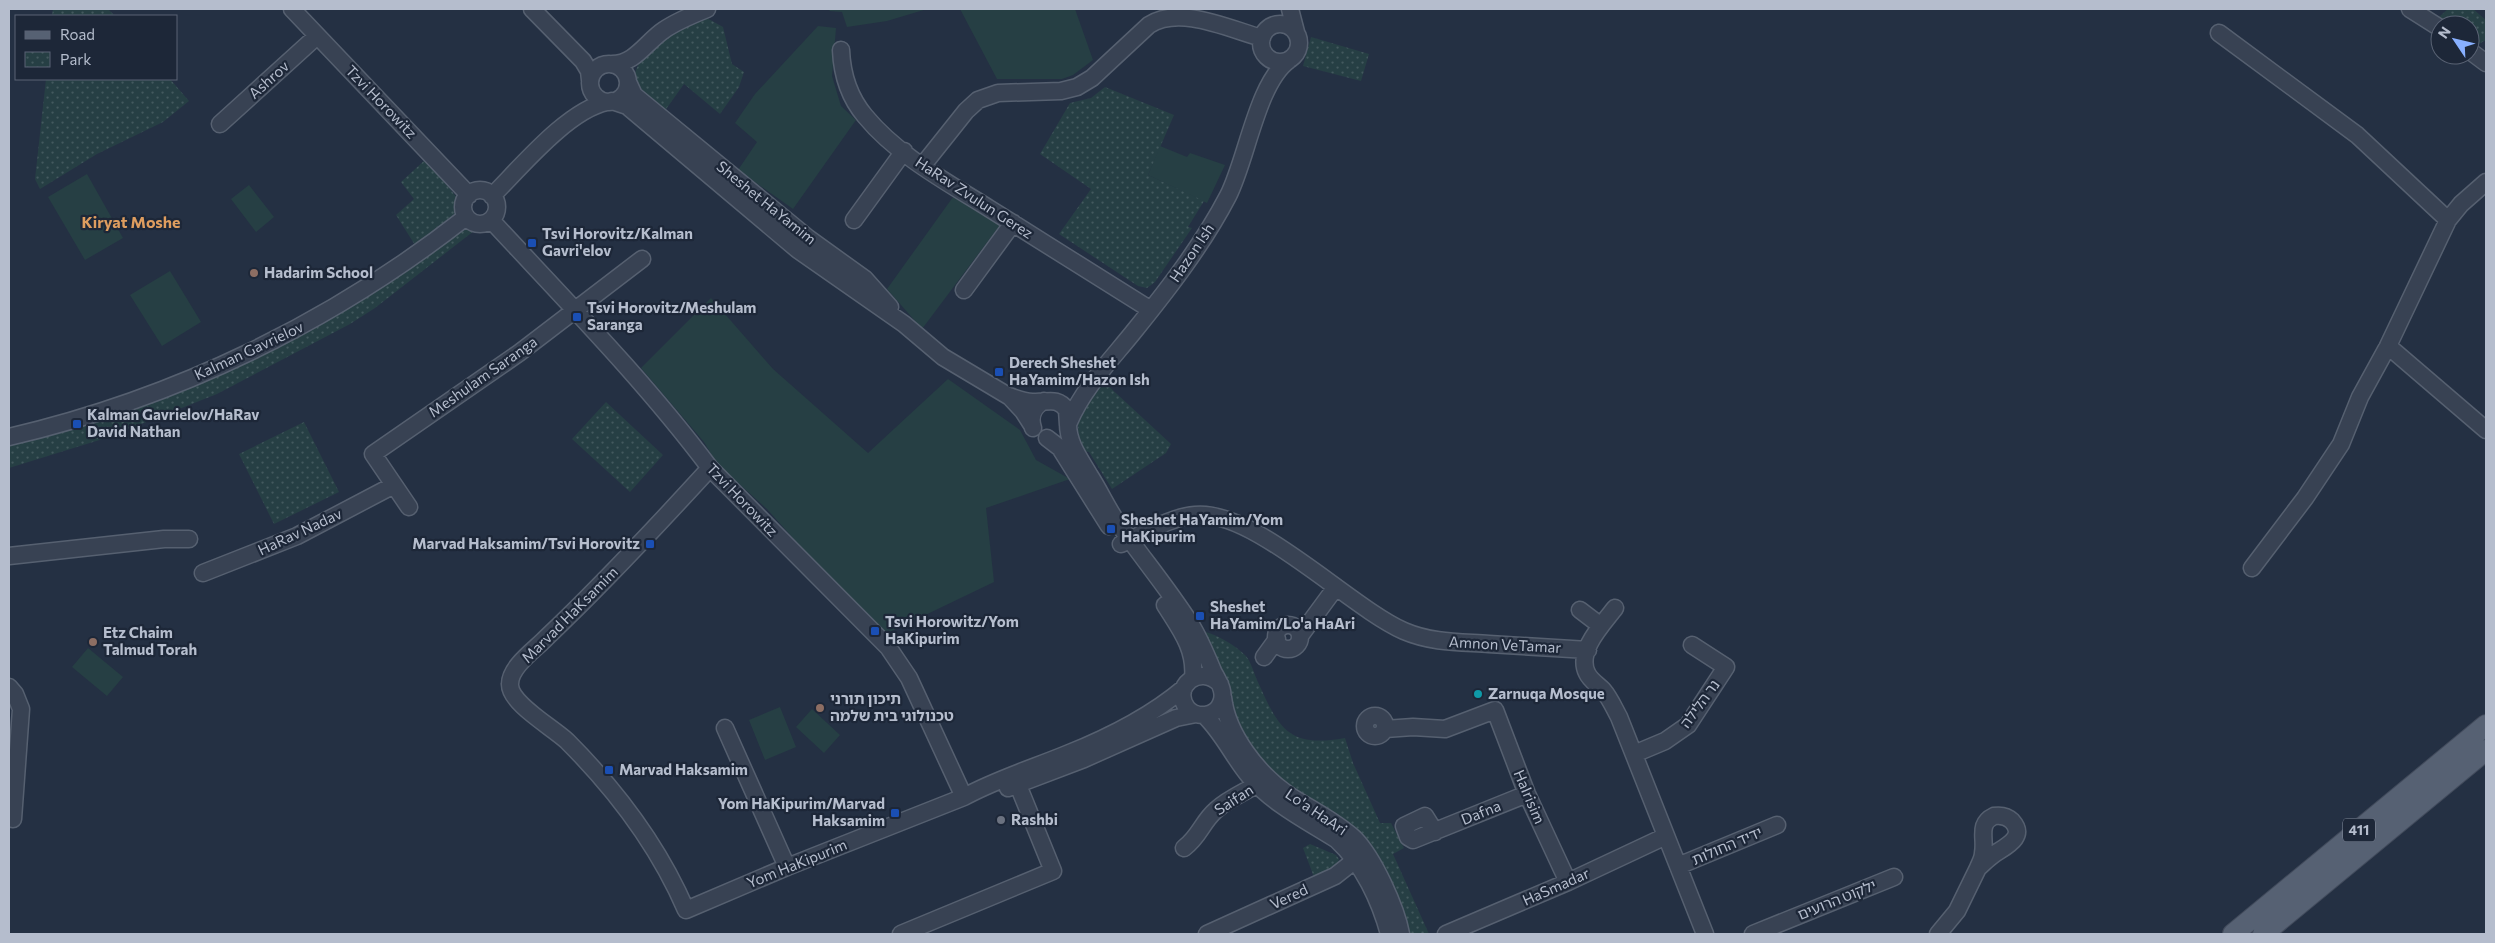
<svg xmlns="http://www.w3.org/2000/svg" width="2495" height="943" viewBox="0 0 2495 943" font-family="Commissioner,'Noto Sans Hebrew',sans-serif">
<style>
.green{fill:#263f44}
.park{fill:url(#park-dots)}
.lines{fill:none;stroke-linecap:round;stroke-linejoin:round}
.minor-casing{stroke:#566070;stroke-width:19}
.major-casing{stroke:#424b5c;stroke-width:22}
.minor{stroke:#384253;stroke-width:16}
.major{stroke:#566173;stroke-width:20}
.transit-dot{fill:#1a4fb4;stroke:#1d2738;stroke-width:2}
.education-dot{fill:#8d6e63;stroke:#1d2738;stroke-width:2}
.culture-dot{fill:#0f9aa8;stroke:#1d2738;stroke-width:2}
.worship-dot{fill:#6b7280;stroke:#1d2738;stroke-width:2}
.labels{text-anchor:middle;stroke-width:4.5;stroke-linejoin:round;paint-order:stroke}
.shield{fill:#1d2738;stroke:#8790a0;stroke-width:1}
.shield-label{font-size:14px;font-weight:bold;fill:#b5bdcd}
.street-label{font-size:15px;fill:#b5bdcd;stroke:#1d2738}
.poi-label{font-size:15px;font-weight:bold;fill:#b5bdcd;stroke:#1d2738;text-anchor:start}
.neighbourhood-label{font-size:16px;font-weight:bold;fill:#de9d5f;stroke:#1d2738}
</style>
<defs>
<pattern id="park-dots" width="8" height="8" patternUnits="userSpaceOnUse" patternTransform="scale(1.25)"><rect width="8" height="8" fill="#263f44"/><path d="M2 2h.1M6 6h.1" fill="none" stroke="#43595e" stroke-width="1.8" stroke-linecap="round"/></pattern>
</defs>
<rect width="100%" height="100%" fill="#243043"/>
<!-- green -->
<path class="green" d="M831 9H927L887 21 847 27 842 12 829 11Z
M960 9H1075L1093 60 1073 75 1062 79H997Z
M818 26 836 28 832 76 841 106 856 120 793 209 738 170 757 142 735 123 755 94Z
M1160 146 1187 157 1190 153 1225 165 1207 203 1148 175Z
M87 174 123 238 85 260 48 197Z
M249 185 274 217 256 232 231 199Z
M953 197 1000 225 922 329 887 289Z
M170 271 201 322 162 346 130 295Z
M711 298 773 369 868 453 948 379 1020 430 1036 460 1070 479 986 508 994 582 892 631H878L867 621 767 509 717 464 704 442 641 368Z
M88 648 123 677 107 696 72 667Z
M780 707 796 747 765 760 749 720Z
M812 709 840 735 824 753 796 727Z"/>
<!-- park -->
<path class="park" d="M53 9H108L115 16H52Z
M2448 9H2473L2486 20V40L2477 45 2470 40V25H2450L2439 17Z
M705 17 723 27 732 64 744 72 739 87 720 114 684 84 664 112C657 106 645 100 640 92 616 59 684 28 705 17Z
M1311 37 1369 54 1361 81 1303 66Z
M46 79H170L189 101 163 122 97 154 40 189 35 179Z
M1105 87 1174 115 1148 175 1204 201 1188 227 1192 228 1155 282 1147 288 1138 286 1059 234 1091 189 1040 154 1070 103 1091 98Z
M426 159 458 199V211L415 245 396 215 414 199 401 182Z
M467 224 479 227 375 308 350 324 217 394 106 438 9 468V443L96 422 141 406Z
M1104 382 1171 444 1166 453 1112 489 1089 452 1084 451C1069 419 1085 406 1104 382Z
M606 402 663 455 630 492 572 439Z
M304 422 339 492 274 524 239 454Z
M1203 631C1219 636 1234 644 1246 656 1251 662 1254 673 1257 680 1279 729 1288 748 1345 738L1353 763 1380 823H1391L1404 848 1393 854 1429 934H1410L1366 847 1284 788 1243 740Z
M1310 844 1336 855 1339 859 1337 865 1314 877 1303 848Z"/>
<g class="lines">
<!-- minor casing -->
<g class="minor-casing">
<path id="minor" d="M292 9 469 195
M532 9 583 61 589 71 590 80
M1290 9 1296 32
M2410 9 2440 28
M1261 43a19 19 0 1 1 38 0a19 19 0 1 1-38 0Z
M2219 33 2357 135 2448 220
M841 50C842 74 849 97 865 116 898 156 947 182 990 209 1044 243 1097 276 1151 310
M2470 51 2486 63
M590 83a19 19 0 1 1 38 0a19 19 0 1 1-38 0Z
M612 64C635 64 646 42 664 30 677 21 692 15 707 9
M628 82 634 95 808 238 865 279 890 307
M612 101 627 106 798 250 904 324 943 357 1010 397 1023 411 1032 425
M220 124 317 36
M923 165 966 111 978 100 998 93 1061 91 1077 87 1092 78 1149 25C1180 5 1229 29 1262 38
M463 207a17 17 0 1 1 34 0a17 17 0 1 1-34 0Z
M492 196C521 167 568 110 607 102
M491 220C566 301 644 380 710 468L888 647 909 678 964 797
M854 220 904 151
M964 290 1013 223
M2388 346 2486 430
M1009 396C1017 399 1025 402 1033 402 1047 403 1057 396 1067 410L1068 425
M1069 422C1084 387 1112 359 1135 330 1169 288 1203 244 1228 196 1247 159 1257 83 1289 60
M1068 424C1068 444 1081 460 1090 476 1099 490 1106 505 1115 519 1139 554 1167 587 1190 623 1200 639 1206 654 1213 671 1218 681 1226 692 1221 703 1216 717 1196 719 1187 708 1171 687 1200 663 1220 684
M1033 428C1029 416 1033 407 1044 401
M9 437C176 398 331 323 466 217
M1047 438 1060 448 1109 526
M710 468C657 526 604 583 547 637 536 649 510 666 510 684 509 703 552 727 567 741 617 791 658 845 686 910L787 867 964 797C997 779 1033 768 1067 754 1107 738 1151 716 1184 688
M409 507 373 454 519 353 642 259
M1121 544C1144 534 1170 517 1195 515 1254 509 1348 606 1404 631 1432 643 1460 642 1489 644 1522 646 1555 648 1588 650
M9 556 164 539H189
M2252 568 2305 498 2341 444 2360 397 2388 346 2448 220 2461 204 2486 182
M203 573 297 536 394 485
M1165 605C1180 629 1196 649 1193 678
M1615 608C1603 624 1576 651 1587 673 1590 680 1598 685 1603 690 1610 698 1614 708 1619 717L1705 934
M1580 610 1601 626
M1276 637a12 12 0 1 1 24 0a12 12 0 1 1-24 0Z
M1300 636 1336 587
M1264 657 1277 639
M9 687 15 694 21 709 13 819
M1223 697C1227 734 1258 774 1289 795 1310 809 1336 821 1355 839 1374 859 1396 907 1401 934
M1204 715C1223 733 1233 757 1250 777 1273 804 1307 821 1337 840 1363 864 1380 901 1389 934
M1365 726a10 10 0 1 1 20 0a10 10 0 1 1-20 0Z
M725 728 787 867
M1385 729 1413 727 1445 729 1495 710 1527 794 1568 882
M1634 754 1665 741 1688 725 1726 667 1692 645
M1008 788 1084 759 1176 718 1196 714
M1994 816C2001 815 2007 816 2012 821 2027 838 2004 847 1993 855 1987 859 1983 864 1978 868 1980 863 1983 858 1983 853 1986 838 1977 824 1994 816Z
M1435 832 1425 816 1404 826 1408 837 1413 840 1527 794
M1184 848C1200 836 1202 822 1216 810 1230 797 1250 790 1266 779
M1678 866 1777 825
M901 934 1053 871 1018 785
M1207 934 1335 876 1349 865 1359 851
M1446 934 1568 882 1666 836
M1753 934 1894 877
M1938 934 1957 911 1978 868"/>
</g>
<!-- major casing -->
<g class="major-casing">
<path id="major" d="M2233 934 2486 725
M2263 934 2486 750"/>
</g>
<!-- minor -->
<use href="#minor" class="minor"/>
<!-- major -->
<use href="#major" class="major"/>
</g>
<!-- markers -->
<g class="transit-dot">
<rect x="527" y="238" width="10" height="10" rx="2.5"/>
<rect x="572" y="312" width="10" height="10" rx="2.5"/>
<rect x="994" y="367" width="10" height="10" rx="2.5"/>
<rect x="72" y="419" width="10" height="10" rx="2.5"/>
<rect x="1106" y="524" width="10" height="10" rx="2.5"/>
<rect x="645" y="539" width="10" height="10" rx="2.5"/>
<rect x="1195" y="611" width="10" height="10" rx="2.5"/>
<rect x="870" y="626" width="10" height="10" rx="2.5"/>
<rect x="604" y="765" width="10" height="10" rx="2.5"/>
<rect x="890" y="808" width="10" height="10" rx="2.5"/>
</g>
<g class="education-dot">
<circle cx="254" cy="273" r="5"/>
<circle cx="93" cy="642" r="5"/>
<circle cx="820" cy="708" r="5"/>
</g>
<circle class="culture-dot" cx="1478" cy="694" r="5"/>
<circle class="worship-dot" cx="1001" cy="820" r="5"/>
<g class="labels">
<!-- shield labels -->
<rect class="shield" x="2343" y="818.5" width="32" height="23" rx="4"/>
<g class="shield-label">
<text x="2359" y="835">411</text>
</g>
<!-- street labels -->
<g class="street-label">
<text transform="translate(269 80) rotate(-42)" y="5">Ashrov</text>
<text transform="translate(381 102) rotate(46)" y="5">Tzvi Horowitz</text>
<text transform="translate(974 198) rotate(33)" y="5">HaRav Zvulun Gerez</text>
<text transform="translate(766 203) rotate(39)" y="5">Sheshet HaYamim</text>
<text transform="translate(1192 253) rotate(-56)" y="5">Hazon Ish</text>
<text transform="translate(249 351) rotate(-25)" y="5">Kalman Gavrielov</text>
<text transform="translate(483 377) rotate(-35)" y="5">Meshulam Saranga</text>
<text transform="translate(742 500) rotate(46)" y="5">Tzvi Horowitz</text>
<text transform="translate(300 532) rotate(-25)" y="5">HaRav Nadav</text>
<text transform="translate(570 615) rotate(-45)" y="5">Marvad HaKsamim</text>
<text transform="translate(1505 645) rotate(3)" y="5">Amnon VeTamar</text>
<text transform="translate(1700 704) rotate(-54)" y="5">נר הלילה</text>
<text transform="translate(1529 797) rotate(67)" y="5">HaIrisim</text>
<text transform="translate(1234 800) rotate(-33)" y="5">Saifan</text>
<text transform="translate(1316 812) rotate(34)" y="5">Lo'a HaAri</text>
<text transform="translate(1481 813) rotate(-22)" y="5">Dafna</text>
<text transform="translate(1727 846) rotate(-23)" y="5">ידיד החולות</text>
<text transform="translate(797 864) rotate(-22)" y="5">Yom HaKipurim</text>
<text transform="translate(1556 887) rotate(-24)" y="5">HaSmadar</text>
<text transform="translate(1289 897) rotate(-25)" y="5">Vered</text>
<text transform="translate(1837 900) rotate(-22)" y="5">ילקוט הרועים</text>
</g>
<!-- poi labels -->
<g class="poi-label">
<text x="542" y="239">Tsvi Horovitz/Kalman<tspan x="542" dy="17">Gavri'elov</tspan></text>
<text x="264" y="278">Hadarim School</text>
<text x="587" y="313">Tsvi Horovitz/Meshulam<tspan x="587" dy="17">Saranga</tspan></text>
<text x="1009" y="368">Derech Sheshet<tspan x="1009" dy="17">HaYamim/Hazon Ish</tspan></text>
<text x="87" y="420">Kalman Gavrielov/HaRav<tspan x="87" dy="17">David Nathan</tspan></text>
<text x="1121" y="525">Sheshet HaYamim/Yom<tspan x="1121" dy="17">HaKipurim</tspan></text>
<text x="640" y="549" text-anchor="end">Marvad Haksamim/Tsvi Horovitz</text>
<text x="1210" y="612">Sheshet<tspan x="1210" dy="17">HaYamim/Lo'a HaAri</tspan></text>
<text x="885" y="627">Tsvi Horowitz/Yom<tspan x="885" dy="17">HaKipurim</tspan></text>
<text x="103" y="638">Etz Chaim<tspan x="103" dy="17">Talmud Torah</tspan></text>
<text x="1488" y="699">Zarnuqa Mosque</text>
<text x="830" y="704">תיכון תורני<tspan x="830" dy="17">טכנולוגי בית שלמה</tspan></text>
<text x="619" y="775">Marvad Haksamim</text>
<text x="885" y="809" text-anchor="end">Yom HaKipurim/Marvad<tspan x="885" dy="17">Haksamim</tspan></text>
<text x="1011" y="825">Rashbi</text>
</g>
<!-- neighbourhood labels -->
<g class="neighbourhood-label">
<text x="131" y="228">Kiryat Moshe</text>
</g>
</g>
<!-- border -->
<rect width="2495" height="943" fill="none" stroke="#b5bdcd" stroke-width="20"/>
<!-- legend -->
<rect x="15" y="15" width="162" height="65" fill="#1d2738" stroke="#5a6374"/>
<rect x="25" y="31" width="25" height="8" fill="#566173" stroke="#5a6374"/>
<text x="60" y="40" font-size="15" fill="#b5bdcd">Road</text>
<rect x="25" y="52" width="25" height="15" fill="url(#park-dots)" stroke="#5a6374"/>
<text x="60" y="65" font-size="15" fill="#b5bdcd">Park</text>
<!-- north arrow -->
<g transform="translate(2455 40) rotate(305)"><circle r="24" fill="#1d2738" stroke="#5a6374"/>
<path d="M0-4L9 19L0 12L-9 19Z" fill="#88b0ff"/>
<text y="-8" font-size="14" font-weight="bold" text-anchor="middle" fill="#b5bdcd">N</text>
</g>
</svg>
